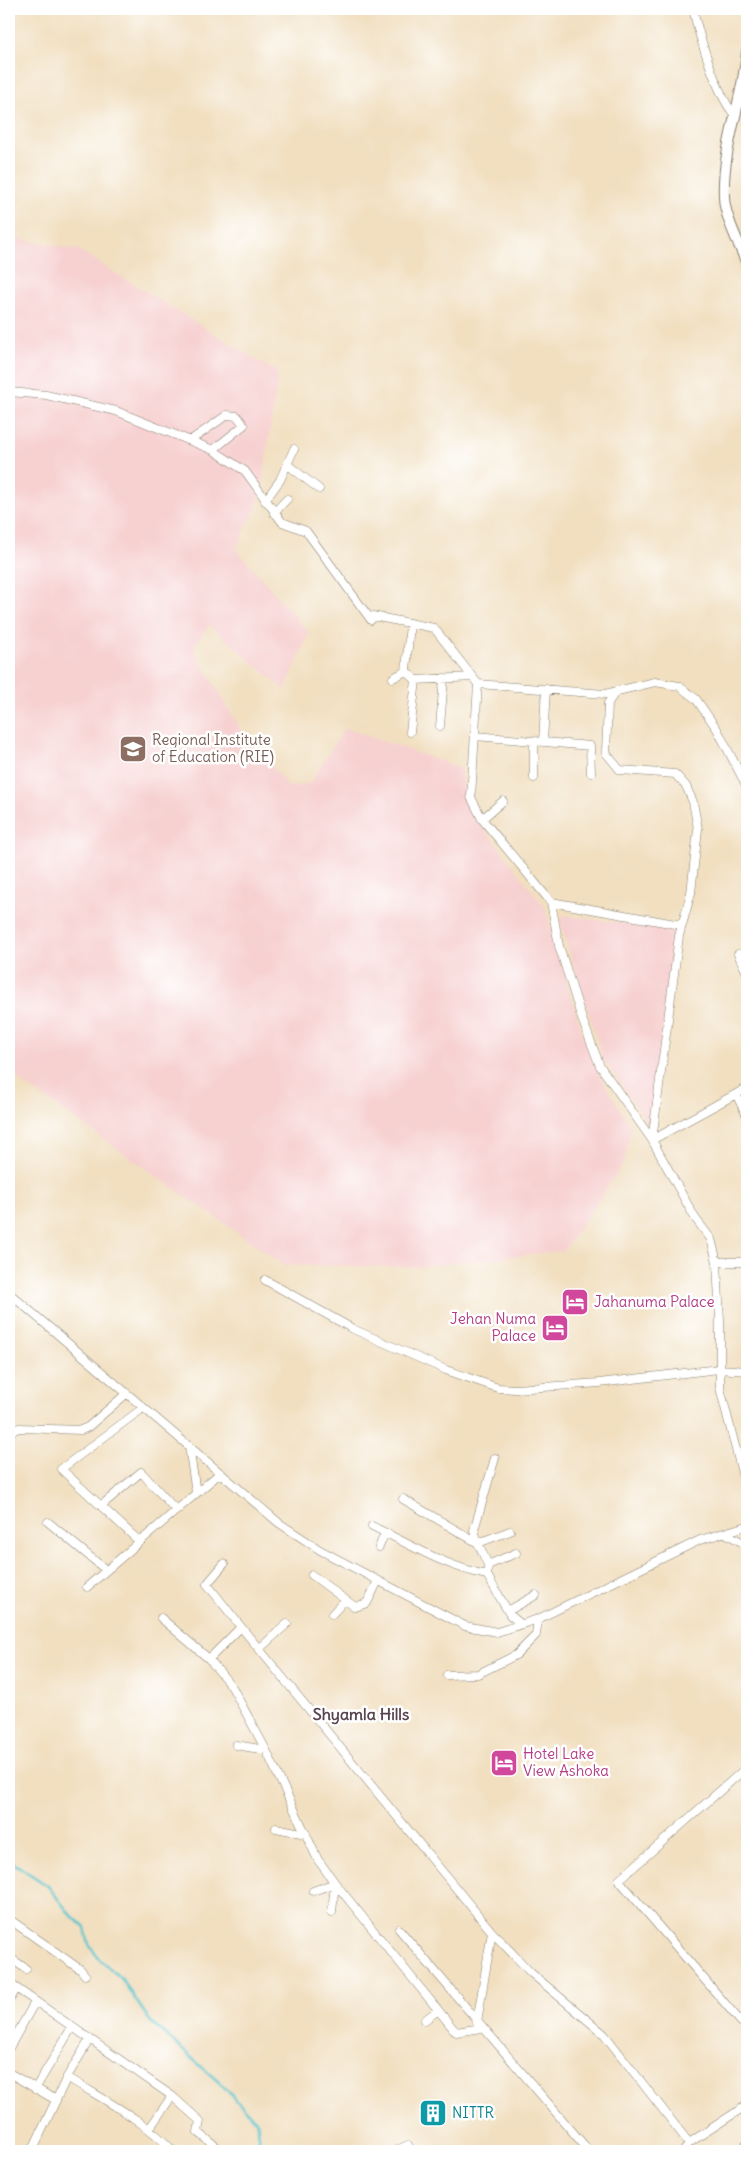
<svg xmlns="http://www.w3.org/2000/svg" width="756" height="2160" viewBox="0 0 756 2160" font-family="Delius,sans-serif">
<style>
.built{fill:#f7d0d0}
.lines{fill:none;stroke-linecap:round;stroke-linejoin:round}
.stream{stroke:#57c5cd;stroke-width:2.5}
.minor-casing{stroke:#867e6e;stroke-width:9}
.tertiary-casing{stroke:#867e6e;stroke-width:12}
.minor{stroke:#fff;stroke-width:8}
.tertiary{stroke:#fff;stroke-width:10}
.labels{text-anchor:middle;stroke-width:5;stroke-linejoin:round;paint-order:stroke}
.education-label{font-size:15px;fill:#785e54;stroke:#fff;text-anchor:start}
.hotel-label{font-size:15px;fill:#b23c85;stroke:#fff;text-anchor:start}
.culture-label{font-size:15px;fill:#0d838f;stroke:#fff;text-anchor:start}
.neighbourhood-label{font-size:16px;font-weight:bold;fill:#58454f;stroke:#fff}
</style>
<rect width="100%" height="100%" fill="#fff"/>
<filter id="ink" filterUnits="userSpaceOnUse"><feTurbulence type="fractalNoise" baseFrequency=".02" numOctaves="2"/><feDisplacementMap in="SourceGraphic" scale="10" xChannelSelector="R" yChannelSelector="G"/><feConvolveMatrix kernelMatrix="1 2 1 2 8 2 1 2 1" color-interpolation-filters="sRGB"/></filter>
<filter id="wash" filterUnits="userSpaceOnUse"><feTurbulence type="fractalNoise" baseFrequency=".0096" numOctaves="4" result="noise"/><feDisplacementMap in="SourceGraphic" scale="20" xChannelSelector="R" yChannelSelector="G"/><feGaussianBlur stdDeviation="1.12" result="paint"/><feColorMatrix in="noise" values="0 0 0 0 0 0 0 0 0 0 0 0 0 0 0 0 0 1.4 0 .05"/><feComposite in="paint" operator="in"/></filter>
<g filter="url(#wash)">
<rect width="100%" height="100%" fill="#f1dfc0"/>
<!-- built -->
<path class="built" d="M9 237 78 250 278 373 263 480 256 508 236 549 309 633 285 690 209 625 193 648 241 730 289 787 310 783 345 728 460 768 468 808 544 906 581 1030 599 1074 631 1127 624 1163 563 1251 416 1267 284 1265 9 1073Z
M562 915 676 930 652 1121 649 1125 603 1059 560 921Z"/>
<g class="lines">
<!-- stream -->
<path class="stream" d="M9 1860 48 1886 69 1913 85 1928 89 1945 100 1960 121 1978 150 2021 222 2085 257 2122 261 2151"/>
</g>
</g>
<g filter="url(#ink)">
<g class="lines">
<!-- minor casing -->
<g class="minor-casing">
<path id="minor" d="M693 9C699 36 717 95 734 114
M9 392 46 395 116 411 213 450 245 471 282 522 306 531 371 620 373 616 434 628 478 684 471 797 482 819 551 902 559 946 582 1019 600 1066 652 1140 695 1218 711 1239 717 1262 720 1321V1388L747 1492
M191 440 227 415 237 416 244 425 213 450
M288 465 319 489
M265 501 280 480 294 449
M274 513 287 499
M406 671 416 680 473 677
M393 678 406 671 410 623
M478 684 605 694 655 682 679 686 696 699 717 729 747 787
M616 691 608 703 606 753 620 770 675 774 686 786 693 802 698 829 691 893 679 936 652 1140
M440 726 444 678
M410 732 416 680
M475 736 590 746 591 773
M543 742 546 689
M534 778V742
M482 819 503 801
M551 902 681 925
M738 954 747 973
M736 1094 747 1116
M652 1140 747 1088
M717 1262H747
M265 1280 353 1329 446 1370 498 1388 516 1389 599 1383 719 1369 747 1371
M9 1293 279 1523 320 1550 465 1626 497 1632 538 1619 700 1540 747 1526
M9 1432 19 1428 81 1430 88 1427 126 1394
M189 1446 196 1493
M495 1458 474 1530 478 1543 510 1531
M403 1499 478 1543 488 1565 487 1575 510 1615 521 1624
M102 1505 141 1472 176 1510
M48 1522 106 1570
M372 1526C409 1544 446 1567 487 1575
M725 1533 747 1545
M140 1542 61 1469 143 1408
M379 1547 385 1533
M224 1564 207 1584 241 1627 492 1932 531 1973 604 2034 689 2143
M488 1565 516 1553
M312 1575 355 1607 367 1603 378 1581
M87 1587 220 1473
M508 1611 536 1595
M332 1614 345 1600
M161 1618 209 1659 232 1687 266 1750 318 1860 335 1883 456 2032 482 2028
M259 1649 287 1624
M209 1659 241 1627
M447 1675 478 1674 516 1655 536 1635 538 1619
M236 1745 266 1750
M747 1767 619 1880 741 2022 747 2026
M276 1828 306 1834
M313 1891 335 1883 332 1912
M9 1919 81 1970 85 1975
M399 1929 589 2151
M9 1957 26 1969
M9 1983 172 2096 200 2121 198 2132 218 2148
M9 2001 16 1989
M425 2020 438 2010
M477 2022 492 1932
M9 2048 35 2002
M9 2073 56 2100
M67 2077C102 2099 146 2121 173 2151
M35 2089 72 2027
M149 2129 172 2096
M32 2151 67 2077 90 2039
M395 2151 408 2145
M684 2151 689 2143 747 2105
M740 2151 747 2144"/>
</g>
<!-- tertiary casing -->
<g class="tertiary-casing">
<path id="tertiary" d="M747 52C743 100 722 147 724 196 724 216 740 245 747 264"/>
</g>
<!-- minor -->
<use href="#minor" class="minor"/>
<!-- tertiary -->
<use href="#tertiary" class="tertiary"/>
</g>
</g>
<!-- icons -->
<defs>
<g id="university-square" transform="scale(1.4375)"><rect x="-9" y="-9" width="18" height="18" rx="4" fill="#8d6e63" stroke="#fff"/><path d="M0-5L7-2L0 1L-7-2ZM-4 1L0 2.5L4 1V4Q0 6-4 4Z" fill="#fff"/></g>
<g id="hotel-square" transform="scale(1.4375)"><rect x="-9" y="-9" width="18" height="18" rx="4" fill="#d1479c" stroke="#fff"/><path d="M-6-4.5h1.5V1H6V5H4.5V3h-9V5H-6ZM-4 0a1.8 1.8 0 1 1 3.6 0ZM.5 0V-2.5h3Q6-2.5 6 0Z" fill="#fff"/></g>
<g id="building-square" transform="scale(1.4375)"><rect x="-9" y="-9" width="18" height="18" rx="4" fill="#0f9aa8" stroke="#fff"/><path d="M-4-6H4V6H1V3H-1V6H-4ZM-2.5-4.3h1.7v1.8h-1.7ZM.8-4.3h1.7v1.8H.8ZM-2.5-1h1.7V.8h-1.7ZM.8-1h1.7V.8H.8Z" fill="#fff"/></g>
</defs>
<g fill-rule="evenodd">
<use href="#university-square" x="133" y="749"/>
<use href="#hotel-square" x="575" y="1302"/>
<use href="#hotel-square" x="555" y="1328"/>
<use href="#hotel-square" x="504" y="1763"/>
<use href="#building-square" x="433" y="2113"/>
</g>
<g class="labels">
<!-- education labels -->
<g class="education-label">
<text x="152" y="745">Regional Institute<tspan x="152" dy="17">of Education (RIE)</tspan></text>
</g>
<!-- hotel labels -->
<g class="hotel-label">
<text x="594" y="1307">Jahanuma Palace</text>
<text x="536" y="1324" text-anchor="end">Jehan Numa<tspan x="536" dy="17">Palace</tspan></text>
<text x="523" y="1759">Hotel Lake<tspan x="523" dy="17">View Ashoka</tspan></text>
</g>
<!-- culture labels -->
<g class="culture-label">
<text x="452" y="2118">NITTR</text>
</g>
<!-- neighbourhood labels -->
<g class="neighbourhood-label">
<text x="361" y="1720">Shyamla Hills</text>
</g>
</g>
<!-- margin -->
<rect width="756" height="2160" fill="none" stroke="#fff" stroke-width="30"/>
</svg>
